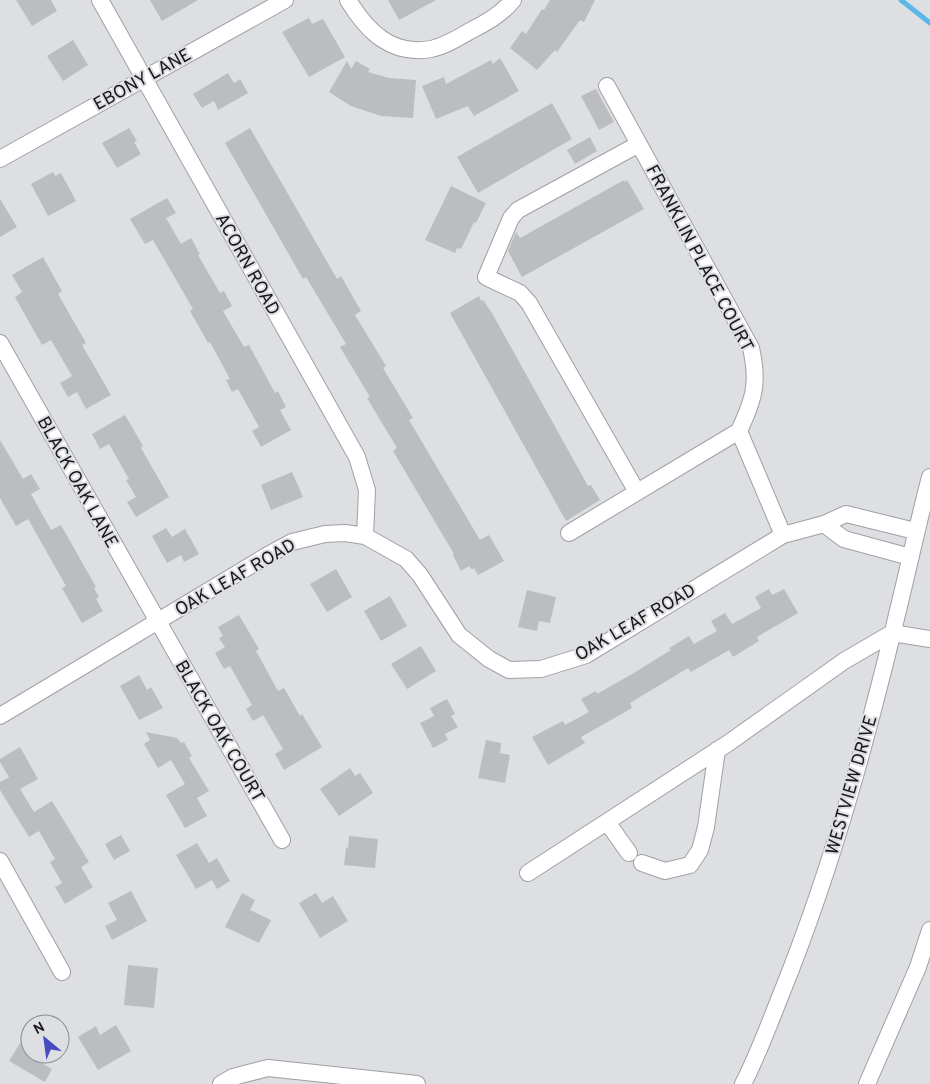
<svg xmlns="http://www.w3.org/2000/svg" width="930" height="1084" viewBox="0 0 930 1084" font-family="Overpass,sans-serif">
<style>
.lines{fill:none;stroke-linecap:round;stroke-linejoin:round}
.stream{stroke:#5ab8e9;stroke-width:5}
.building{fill:#bcbdc1}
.minor-casing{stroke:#9fa0a4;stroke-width:18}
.minor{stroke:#fff;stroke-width:16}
.labels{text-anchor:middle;stroke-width:4;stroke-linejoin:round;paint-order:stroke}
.street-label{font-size:18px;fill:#181819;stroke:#dddfe3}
</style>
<rect width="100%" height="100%" fill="#dddfe3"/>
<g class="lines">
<!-- stream -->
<path class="stream" d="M901 0 930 23"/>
</g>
<!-- building -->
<path class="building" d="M16 0H51L57 11 32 26Z
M150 0H198L162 21Z
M388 0H436L399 20Z
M550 0H595L584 22 580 20 557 52 555 50 537 70 510 48 522 31 526 34 542 9 544 10Z
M309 18 312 24 323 19 345 57 309 77 282 32Z
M73 40 88 65 63 81 47 56Z
M500 58 519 91 474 116 468 106 436 119 422 86 444 77 446 84 491 60 493 64Z
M347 61 351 69 356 61 370 69 368 72 389 78 416 80 413 118 381 116 351 106 329 92Z
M228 73 234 83 240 79 248 93 218 110 214 101 202 108 193 94Z
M596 89 614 122 599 130 581 96Z
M552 103 572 139 478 193 457 157Z
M129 128 137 141 134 142 141 154 117 168 102 143Z
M250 128 337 279 341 276 361 311 355 315 386 366 383 368 413 418 409 420 480 540 489 535 504 561 478 575 474 568 472 570 469 566 461 571 453 555 454 554 393 451 397 448 367 398 370 397 340 347 346 344 306 277 303 279 225 143Z
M590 137 597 151 575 164 567 150Z
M53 172 55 176 61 173 76 201 48 216 31 184Z
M624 180 625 182 627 180 644 209 522 277 508 251 516 232 520 238Z
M451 186 486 203 476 223 474 222 461 249 457 248 455 253 425 240Z
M167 198 176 213 166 218 181 244 191 238 200 254 198 255 220 293 224 291 232 306 223 311 244 347 249 345 275 393 278 391 286 407 280 410 291 430 261 447 252 431 259 427 238 389 232 392 226 380 230 379 210 342 208 343 190 311 193 309 153 240 145 244 130 219Z
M0 199 17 227 0 237Z
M43 257 62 291 58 294 86 343 82 345 111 395 86 409 77 392 68 397 60 383 72 376 51 340 42 345 15 297 22 292 12 275Z
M479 296 481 301 483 300 492 313 588 486 591 485 600 500 566 521 450 313Z
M125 415 143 446 141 448 169 497 136 517 127 502 136 497 126 480 129 479 109 444 100 449 92 434Z
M0 440 23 479 31 474 40 489 31 494 51 530 61 525 96 587 94 588 99 597 96 599 103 611 82 623 62 588 66 586 28 519 16 526 0 498Z
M292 472 303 497 271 510 261 485Z
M166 528 172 537 185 529 199 554 184 562 181 555 167 563 152 536Z
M336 569 352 597 327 612 310 584Z
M769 589 772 595 784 589 798 613 757 637 759 641 733 657 729 650 691 672 688 668 630 703 632 708 581 737 585 743 548 765 532 737 563 721 565 725 589 712 581 699 596 691 597 694 632 674 671 650 669 648 689 636 694 644 717 631 711 621 725 613 732 624 761 608 755 597Z
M527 590 556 597 550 623 539 621 537 631 518 627Z
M390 596 407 626 381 641 364 611Z
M239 615 259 649 256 651 278 691 284 688 300 716 302 714 322 747 284 770 275 754 283 749 263 715 253 721 246 709 252 705 230 666 224 669 215 653 225 647 219 638 223 636 218 627Z
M421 646 436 671 407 689 391 664Z
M139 675 147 690 151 687 163 708 139 720 120 686Z
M447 699 455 714 451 716 458 727 445 734 448 740 433 748 420 723 434 716 430 708Z
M146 732 177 738 181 743 184 742 192 756 189 758 209 791 197 798 207 816 185 828 166 795 185 784 171 760 158 768 144 744 150 740Z
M486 740 501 743 500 753 510 755 505 783 478 778Z
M20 747 38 779 20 789 34 812 52 801 89 862 81 867 93 887 65 904 55 887 62 883 50 862 55 859 39 831 29 837 0 790V782L9 777 0 762V759Z
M350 768 355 776 360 773 373 793 339 816 320 789Z
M121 835 130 851 114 860 105 844Z
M349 836 378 839 375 868 344 865 346 848H348Z
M197 843 209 863 217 858 230 881 217 889 212 880 196 889 176 855Z
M131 891 147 921 112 940 105 926 117 920 108 903Z
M242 893 255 900 250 910 271 920 259 943 225 927Z
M316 893 322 903 333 896 348 921 320 938 299 903Z
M128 965 158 968 154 1008 124 1005Z
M116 1025 131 1051 98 1070 78 1037 96 1026 100 1035Z
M30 1027V1054H49L43 1064 52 1069 45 1082 9 1061Z"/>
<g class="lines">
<!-- minor casing -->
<g class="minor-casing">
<path id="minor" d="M100 0 357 457 367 490 365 536
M348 0C367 31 391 56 431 49 445 46 458 38 470 31 486 23 502 14 513 0
M607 86 751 348C759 383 754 399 739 431L783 535
M0 159 285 0
M0 343 282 840
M637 492 529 303 520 293 486 277 511 218 518 210 639 144
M824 524 844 539 910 557
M569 533 739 431
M0 716 268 555 292 542 325 534 345 533 365 536 406 559 420 575 459 635 489 659 509 670 541 669 586 655 783 535 824 524 846 514 915 531
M607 822 629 853
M0 861 62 972
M642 863 665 871 690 865 700 850 706 827 717 750
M528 873 727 744 844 661 892 633 930 639
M221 1084 233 1077 268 1068 417 1084
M743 1084C759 1053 771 1019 784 987 834 862 869 732 900 602 910 561 919 519 930 477
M867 1084 918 967 930 930"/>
</g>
<!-- minor -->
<use href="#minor" class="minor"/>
</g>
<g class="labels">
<!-- street labels -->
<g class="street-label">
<text transform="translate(142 79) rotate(-29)" y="6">EBONY LANE</text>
<text transform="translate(700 258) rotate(62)" y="6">FRANKLIN PLACE COURT</text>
<text transform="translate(248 264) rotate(61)" y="6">ACORN ROAD</text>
<text transform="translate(78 482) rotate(61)" y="6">BLACK OAK LANE</text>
<text transform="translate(235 577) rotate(-30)" y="6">OAK LEAF ROAD</text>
<text transform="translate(635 622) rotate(-30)" y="6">OAK LEAF ROAD</text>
<text transform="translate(220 731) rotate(60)" y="6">BLACK OAK COURT</text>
<text transform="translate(851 785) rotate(-74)" y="6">WESTVIEW DRIVE</text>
</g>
</g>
<!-- north arrow -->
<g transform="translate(45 1039) rotate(331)"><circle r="24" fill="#dddfe3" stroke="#8e8f92"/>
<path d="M0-4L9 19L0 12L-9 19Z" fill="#474cc1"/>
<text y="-8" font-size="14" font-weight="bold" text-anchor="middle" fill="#181819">N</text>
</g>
</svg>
